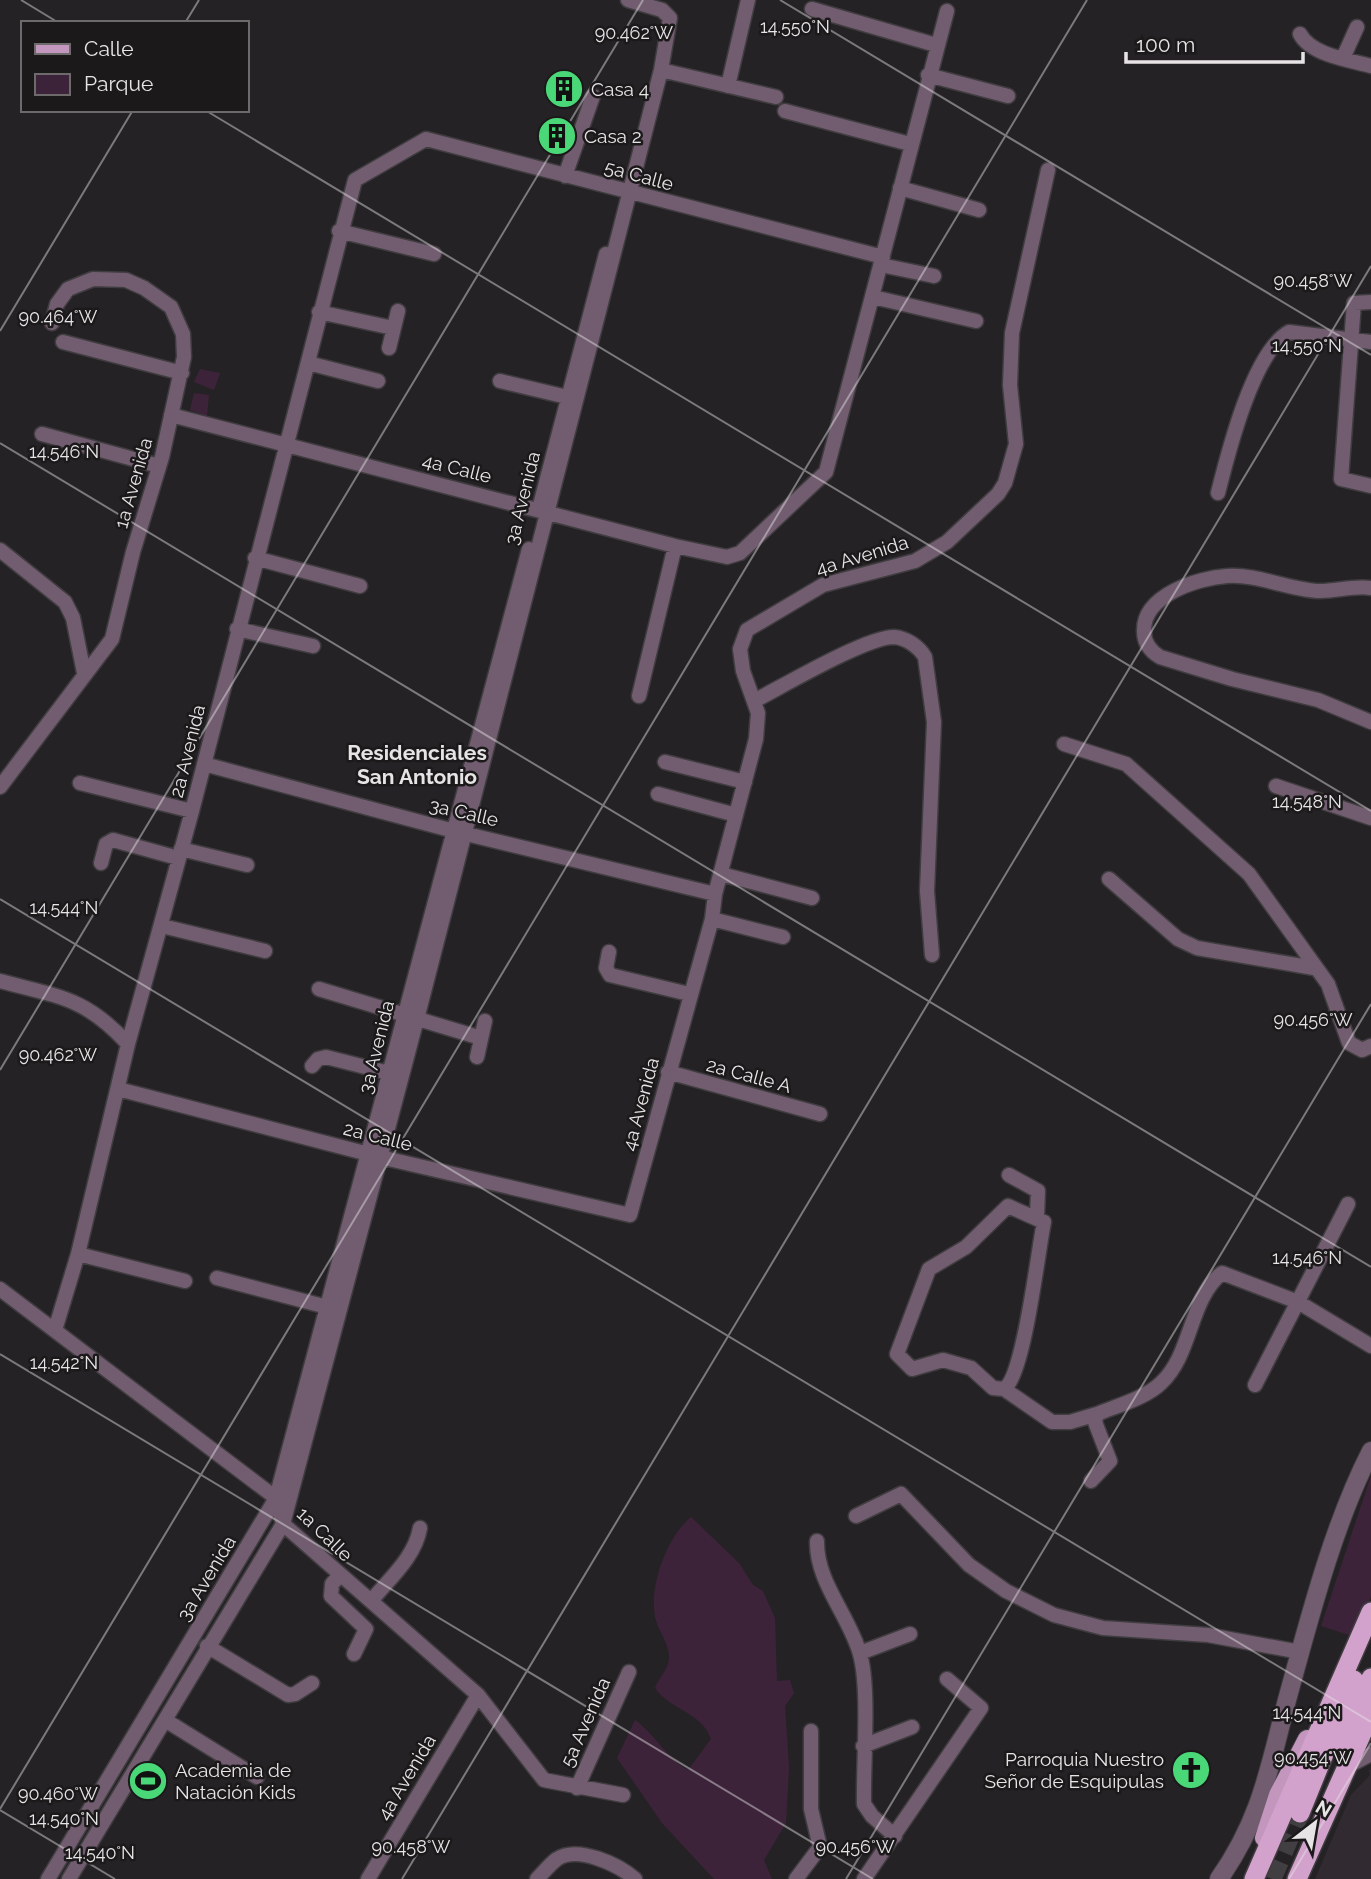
<svg xmlns="http://www.w3.org/2000/svg" width="1371" height="1879" viewBox="0 0 1371 1879" font-family="Raleway,sans-serif">
<style>
.built{fill:#312a30}
.green{fill:#3d233a}
.lines{fill:none;stroke-linecap:round;stroke-linejoin:round}
.trunk-tunnel{stroke:#423f42;stroke-width:19;stroke-dasharray:19 10;stroke-linecap:butt}
.minor-casing{stroke:#403d40;stroke-width:17}
.tertiary-casing{stroke:#403d40;stroke-width:20}
.primary-casing{stroke:#403d40;stroke-width:20}
.trunk-casing{stroke:#403d40;stroke-width:22}
.minor{stroke:#725d70;stroke-width:14}
.tertiary{stroke:#725d70;stroke-width:18}
.primary{stroke:#c396bd;stroke-width:18}
.trunk{stroke:#d2a2cc;stroke-width:19}
.ticks{fill:none;stroke:#e7e4e6;stroke-width:2;stroke-opacity:0.45}
.labels{text-anchor:middle;stroke-width:5;stroke-linejoin:round;paint-order:stroke}
.poi-label{font-size:19px;fill:#e7e4e6;stroke:#1c191b;text-anchor:start}
.street-label{font-size:19px;fill:#e7e4e6;stroke:#1c191b}
.neighbourhood-label{font-size:21px;font-weight:bold;fill:#e7e4e6;stroke:#1c191b}
.ticks-label{font-size:18px;text-anchor:middle;fill:#e7e4e6;stroke:#1c191b;stroke-width:5;stroke-linejoin:round;paint-order:stroke}
</style>
<rect width="100%" height="100%" fill="#252225"/>
<!-- built -->
<path class="built" d="M1369 1770H1371V1879H1315L1351 1795 1370 1775Z"/>
<!-- green -->
<path class="green" d="M200 369 220 373 214 390 194 382Z
M194 393 209 395 207 416 190 410Z
M1371 1476V1597L1352 1636 1321 1626Z
M691 1517 739 1563 753 1585 763 1591 775 1618 777 1681 790 1680 794 1693 785 1706 789 1767 786 1823 764 1860 772 1879H714L662 1823 617 1758 635 1720C654 1733 669 1761 688 1770L711 1739C702 1712 670 1710 655 1688 658 1680 665 1672 668 1664 673 1647 658 1632 655 1617 649 1585 667 1537 691 1517Z"/>
<g class="lines">
<!-- trunk-tunnel -->
<path class="trunk-tunnel" d="M1272 1879 1300 1813"/>
<!-- minor casing -->
<g class="minor-casing">
<path id="minor" d="M812 9 936 45
M1300 34C1311 55 1349 60 1371 66
M1343 58 1357 27
M661 70 776 97
M928 75 1008 96
M728 86 748 0
M785 111 910 144
M565 176 593 96
M900 188 979 210
M339 231 434 254
M881 265 934 276
M873 297 976 321
M1371 302 1354 303 1341 479 1371 486
M319 312 393 328
M63 342 182 373
M389 348 398 311
M308 363 378 381
M500 381 567 397
M171 415 675 546 727 557 740 553 826 472 947 11
M42 434 159 466
M1218 493C1228 453 1253 352 1289 332L1371 342
M539 509 606 254
M0 550 65 602 73 618 84 673
M255 558 360 586
M1371 588C1353 585 1335 592 1317 591 1287 589 1257 574 1227 576 1198 578 1143 595 1144 631 1144 643 1150 651 1160 657L1232 679 1318 700 1371 722
M237 629 313 646
M639 696 675 546
M754 701C783 686 866 637 894 637 907 638 919 647 925 657L934 722 927 891 932 955
M1064 744 1126 764 1249 874 1328 984 1349 1043 1362 1050 1371 1046
M665 762 745 782
M204 764 454 831 715 894
M80 783 192 811
M1276 786 1371 818
M0 787 112 639 133 552 162 457 184 357 183 334 171 307 144 288 126 280 93 279 68 289 57 304 52 323
M658 794 736 815
M181 849 247 865
M101 863 106 844 113 840 178 858
M721 874 812 898
M1109 879 1178 939 1197 948 1314 968
M712 919 783 937
M162 926 265 951
M609 952 606 968 610 975 689 994
M0 981C59 997 85 997 128 1044
M319 989 481 1038
M477 1057 485 1021
M312 1066 318 1059 326 1057 389 1073 396 1078
M668 1072 820 1114
M118 1089 380 1157 630 1215 712 919 715 894 756 739 758 713 743 671 740 649 747 630 823 585 915 561 947 542 998 494 1005 483 1016 444 1010 385 1012 333 1048 170
M1009 1175 1038 1191 1037 1217
M78 1254 185 1281
M217 1278 327 1307
M0 1289 276 1498 283 1524 478 1695 544 1780 623 1795
M55 1330 78 1254 128 1044 192 811 355 180 426 139 883 257
M1255 1385 1348 1204
M1004 1389C1024 1377 1038 1250 1044 1222L1008 1206 966 1247 929 1269 897 1354 912 1369 943 1360 971 1368 993 1388 1004 1389 1052 1422H1070L1097 1414
M1091 1481 1110 1461 1095 1422 1097 1414C1116 1406 1146 1398 1161 1383 1192 1355 1189 1299 1222 1273L1298 1302 1371 1346
M856 1516 901 1494 969 1565 1006 1591 1054 1615 1103 1628 1208 1635 1300 1652
M817 1541C816 1582 849 1615 860 1654 870 1690 863 1764 864 1804L872 1816 895 1836
M340 1575 332 1584 331 1596 366 1629 354 1654
M372 1600C390 1578 415 1557 420 1528
M207 1646 288 1695 295 1694 312 1683
M860 1653 910 1634
M165 1720 257 1777
M863 1746 912 1727
M1348 1766 1371 1754
M577 1788 629 1672
M48 1879 276 1498 529 549
M69 1879 283 1524 417 1019 661 70 670 18 662 10 628 0
M368 1879 478 1695
M537 1879C543 1873 550 1864 557 1859 578 1845 619 1865 635 1879
M796 1879 820 1847 811 1809V1731
M864 1879 981 1708 947 1679"/>
</g>
<!-- tertiary casing -->
<g class="tertiary-casing">
<path id="tertiary" d="M1219 1879C1261 1819 1269 1769 1287 1700 1309 1620 1333 1525 1371 1451"/>
</g>
<!-- primary casing -->
<g class="primary-casing">
<path id="primary" d="M1264 1838 1278 1795 1307 1739"/>
</g>
<!-- trunk casing -->
<g class="trunk-casing">
<path id="trunk" d="M1344 1744 1371 1678
M1300 1813 1354 1680
M1254 1879 1371 1612
M1297 1879 1371 1713"/>
</g>
<!-- minor -->
<use href="#minor" class="minor"/>
<!-- tertiary -->
<use href="#tertiary" class="tertiary"/>
<!-- primary -->
<use href="#primary" class="primary"/>
<!-- trunk -->
<use href="#trunk" class="trunk"/>
</g>
<!-- ticks -->
<path class="ticks" d="M21 0 59 23M780 0 1371 355M185 23 199 0M205 110 1371 811M0 331 133 110M0 443 1371 1267M0 899 1371 1722M0 1070 643 0M0 1354 873 1879M0 1809 1087 0M0 1810 115 1879M402 1879 1371 266M846 1879 1371 1004M1289 1879 1371 1743"/>
<!-- icons -->
<defs>
<g id="building-disc" transform="scale(2.0125)"><circle r="9.5" fill="#4ad778" stroke="#1c191b"/><path d="M-4-6H4V6H1V3H-1V6H-4ZM-2.5-4.3h1.7v1.8h-1.7ZM.8-4.3h1.7v1.8H.8ZM-2.5-1h1.7V.8h-1.7ZM.8-1h1.7V.8H.8Z" fill="#111"/></g>
<g id="church-disc" transform="scale(2.0125)"><circle r="9.5" fill="#4ad778" stroke="#1c191b"/><path d="M-1.2-6h2.4v3.5h3.3v2.4h-3.3V6h-2.4V-.1h-3.3v-2.4h3.3Z" fill="#111"/></g>
<g id="stadium-disc" transform="scale(2.0125)"><circle r="9.5" fill="#4ad778" stroke="#1c191b"/><path d="M0-5a6.5 5 0 1 0 0 10a6.5 5 0 1 0 0-10ZM-3.5-1.8h7v3.6h-7Z" fill="#111"/></g>
</defs>
<g fill-rule="evenodd">
<use href="#building-disc" x="564" y="89"/>
<use href="#building-disc" x="557" y="136"/>
<use href="#church-disc" x="1191" y="1770"/>
<use href="#stadium-disc" x="148" y="1781"/>
</g>
<g class="labels">
<!-- poi labels -->
<g class="poi-label">
<text x="591" y="96">Casa 4</text>
<text x="584" y="143">Casa 2</text>
<text x="1164" y="1766" text-anchor="end">Parroquia Nuestro<tspan x="1164" dy="22">Señor de Esquipulas</tspan></text>
<text x="175" y="1777">Academia de<tspan x="175" dy="22">Natación Kids</tspan></text>
</g>
<!-- street labels -->
<g class="street-label">
<text transform="translate(639 175) rotate(15)" y="7">5a Calle</text>
<text transform="translate(457 468) rotate(14)" y="7">4a Calle</text>
<text transform="translate(133 483) rotate(-74)" y="7">1a Avenida</text>
<text transform="translate(522 498) rotate(-76)" y="7">3a Avenida</text>
<text transform="translate(862 555) rotate(-17)" y="7">4a Avenida</text>
<text transform="translate(187 751) rotate(-76)" y="7">2a Avenida</text>
<text transform="translate(464 812) rotate(13)" y="7">3a Calle</text>
<text transform="translate(376 1047) rotate(-76)" y="7">3a Avenida</text>
<text transform="translate(749 1075) rotate(15)" y="7">2a Calle A</text>
<text transform="translate(640 1104) rotate(-75)" y="7">4a Avenida</text>
<text transform="translate(378 1136) rotate(14)" y="7">2a Calle</text>
<text transform="translate(325 1534) rotate(44)" y="7">1a Calle</text>
<text transform="translate(206 1578) rotate(-59)" y="7">3a Avenida</text>
<text transform="translate(585 1722) rotate(-66)" y="7">5a Avenida</text>
<text transform="translate(406 1777) rotate(-59)" y="7">4a Avenida</text>
</g>
<!-- neighbourhood labels -->
<g class="neighbourhood-label">
<text x="417" y="760">Residenciales<tspan x="417" dy="24">San Antonio</tspan></text>
</g>
</g>
<g class="ticks-label">
<text x="795" y="33">14.550°N</text>
<text x="634" y="39">90.462°W</text>
<text x="1313" y="287">90.458°W</text>
<text x="58" y="323">90.464°W</text>
<text x="1307" y="352">14.550°N</text>
<text x="64" y="458">14.546°N</text>
<text x="1307" y="808">14.548°N</text>
<text x="64" y="914">14.544°N</text>
<text x="1313" y="1026">90.456°W</text>
<text x="58" y="1061">90.462°W</text>
<text x="1307" y="1264">14.546°N</text>
<text x="64" y="1369">14.542°N</text>
<text x="1307" y="1719">14.544°N</text>
<text x="1313" y="1764">90.454°W</text>
<text x="58" y="1800">90.460°W</text>
<text x="64" y="1825">14.540°N</text>
<text x="411" y="1853">90.458°W</text>
<text x="855" y="1853">90.456°W</text>
<text x="100" y="1859">14.540°N</text>
</g>
<!-- legend -->
<rect x="21" y="21" width="228" height="91" fill="#1c191b" stroke="#6d6a6c" stroke-width="2"/>
<rect x="35" y="44" width="35" height="10" fill="#c396bd" stroke="#6d6a6c" stroke-width="2"/>
<text x="84" y="56" font-size="21" fill="#e7e4e6">Calle</text>
<rect x="35" y="74" width="35" height="21" fill="#3d233a" stroke="#6d6a6c" stroke-width="2"/>
<text x="84" y="91" font-size="21" fill="#e7e4e6">Parque</text>
<!-- north arrow -->
<g transform="translate(1315 1823) rotate(31)" stroke="#1c191b" stroke-width="5" paint-order="stroke">
<path d="M0-5L12 26L0 18L-12 26Z" fill="#e7e4e6"/>
<text y="-10" font-size="19" font-weight="bold" text-anchor="middle" fill="#e7e4e6">N</text>
</g>
<!-- scale -->
<path d="M1126 52v10h177v-10" fill="none" stroke="#e7e4e6" stroke-width="3.5"/>
<text x="1136" y="52" font-size="21" fill="#e7e4e6" stroke="#1c191b" stroke-width="5" paint-order="stroke">100 m</text>
</svg>
